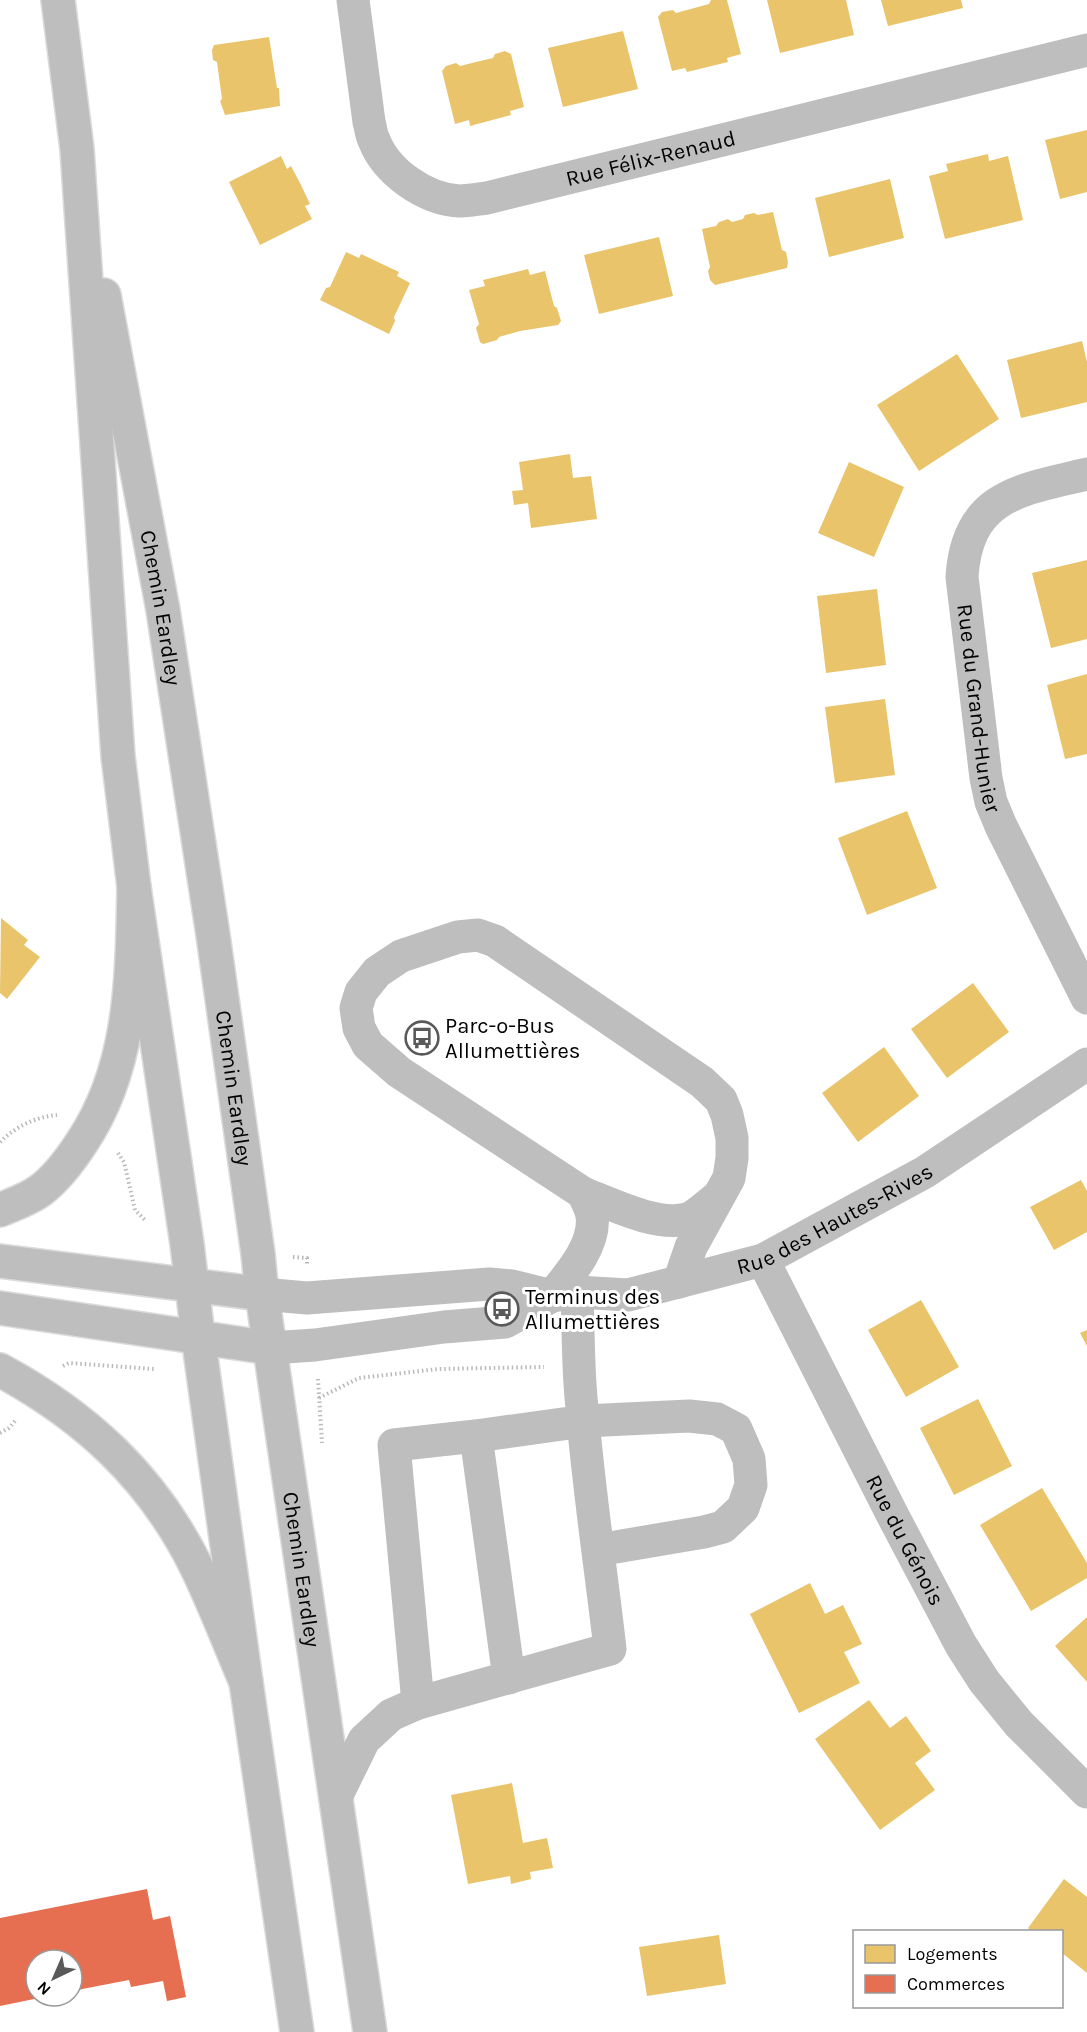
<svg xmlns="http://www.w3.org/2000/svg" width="1087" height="2032" viewBox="0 0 1087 2032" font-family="Karla,sans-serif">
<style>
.homes{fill:#e9c46a}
.shops{fill:#e76f51}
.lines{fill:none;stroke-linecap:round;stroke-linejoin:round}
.major-casing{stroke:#dbdbdb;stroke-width:36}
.highway-casing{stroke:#dbdbdb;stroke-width:36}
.path{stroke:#b9b9b9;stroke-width:4;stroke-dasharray:1.5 3;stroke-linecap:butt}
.minor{stroke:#bebebe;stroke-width:33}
.major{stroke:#bebebe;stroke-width:33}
.highway{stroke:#bebebe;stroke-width:33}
.labels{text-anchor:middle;stroke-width:6;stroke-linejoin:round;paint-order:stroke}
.street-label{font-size:22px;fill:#000;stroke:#fff}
.poi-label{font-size:22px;fill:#000;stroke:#fff;text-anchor:start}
</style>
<rect width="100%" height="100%" fill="#fff"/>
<!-- homes -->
<path class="homes" d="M711 0H727L741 54 727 58 728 62 687 72 685 68 672 71 658 17 662 12 673 10 676 13 709 4Z
M767 0H846L854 35 780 53Z
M881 0H961L963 8 888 26Z
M623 31 638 89 563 107 548 48Z
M269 37 277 88H279L280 106 225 115 220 101 222 99 217 62 213 60 212 50 214 45Z
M505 51 511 54 524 107 510 111 511 115 470 126 469 120 455 124 442 71 446 66 456 63 460 66 476 62 493 58 495 54Z
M1087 130V192L1060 199 1045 140Z
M988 154 989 161 1008 156 1023 220 945 239 929 176 948 171 946 164Z
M281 156 287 169 291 166 301 185 310 204 305 206 312 219 260 245 229 182Z
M890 179 904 238 829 257 815 198Z
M773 212 782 250 786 252 788 262 787 268 715 285 710 280 708 271 710 267 702 229 716 226 719 222 728 219 732 222 743 219 745 215 754 213 758 215Z
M659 237 673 296 599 314 584 255Z
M346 252 359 258 361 254 399 272 397 276 410 283 394 317 395 321 389 334 320 300 326 288 330 287Z
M528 269 530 275 545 271 554 306 557 308 561 321 558 325 520 331 499 337 497 340 483 344 480 342 476 328 479 324 469 290 485 286 483 280Z
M1082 341 1087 362V402L1021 418 1007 360Z
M957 354 999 419 919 471 877 405Z
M570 454 573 478 591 476 597 519 531 528 528 503 514 505 512 491 523 490 519 462Z
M849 462 904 487 874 557 818 533Z
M1087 560V639L1051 648 1032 573Z
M877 589 886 665 826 673 817 596Z
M1087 674V754L1065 759 1047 685Z
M885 699 895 775 835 783 825 707Z
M907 811 937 888 867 915 838 838Z
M1 918 28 940 24 945 40 957 7 999 0 993Z
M973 983 1009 1032 947 1078 911 1029Z
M884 1047 919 1096 858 1142 822 1093Z
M1081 1180 1087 1191V1232L1054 1250 1030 1207Z
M921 1300 959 1367 906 1397 868 1330Z
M1087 1330V1346L1080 1333Z
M978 1399 1012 1466 954 1495 920 1428Z
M1042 1488 1087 1563V1578L1031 1611 980 1525Z
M810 1583 825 1614 843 1605 862 1644 844 1652 860 1683 799 1713 750 1614Z
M1087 1617V1682L1055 1646Z
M869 1700 890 1728 906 1716 931 1751 915 1763 935 1790 880 1830 815 1739Z
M512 1783 523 1843 547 1838 553 1868 530 1872 531 1879 511 1884 510 1876 468 1884 451 1795Z
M1064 1879 1087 1897V1973L1062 1953V1932H1032L1028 1928Z
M719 1935 726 1984 647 1996 639 1947Z"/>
<!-- shops -->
<path class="shops" d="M147 1889 153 1920 170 1916 186 1997 167 2001 163 1981 131 1987 129 1980 72 1991V1960H36V1996L44 1997 0 2006V1918Z"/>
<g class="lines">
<!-- major casing -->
<g class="major-casing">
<g id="major">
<path d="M58 0 77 149 118 756 134 887 187 1244 198 1336 246 1682 297 2032"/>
<path id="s5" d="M104 295 163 610 213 935 258 1254 262 1294 370 2032"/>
</g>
</g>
<!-- highway casing -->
<g class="highway-casing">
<path id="highway" d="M0 1210C14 1204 29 1199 41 1190 58 1177 71 1159 82 1142 133 1066 132 975 134 887
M0 1261 262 1294
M0 1308 270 1348
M0 1370C85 1416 151 1476 195 1564 214 1602 229 1643 246 1682"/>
</g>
<!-- path -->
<path class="path" d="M0 1142C15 1127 35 1117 57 1115
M118 1153 124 1162 135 1210 146 1221
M293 1257 307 1258V1264
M63 1366 69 1363 154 1369
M318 1379 322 1443
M319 1398 359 1378 438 1369 544 1367
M0 1433 9 1428 15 1421"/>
<!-- minor -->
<g class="minor">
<path id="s1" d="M353 0 369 122C371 128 371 135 374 140 386 172 425 199 459 201 468 201 478 199 487 198L1087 50"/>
<path id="s2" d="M1087 474C1020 490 967 495 962 577L986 778 991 802 1001 826 1087 998"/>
<path d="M583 1193C611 1204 657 1227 687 1219 697 1216 709 1203 718 1197"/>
<path id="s3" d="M763 1260 893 1516 961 1645 984 1681 1019 1724 1087 1792"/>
<path d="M577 1292C578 1322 578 1353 580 1384 586 1472 600 1561 610 1649L418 1703 394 1445 476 1436 584 1421 689 1416 717 1419 736 1429 749 1459 751 1485 743 1508 723 1527 704 1532 598 1550"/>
<path d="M262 1294 307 1298 489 1284 512 1286 552 1296"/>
<path d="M552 1296C569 1275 596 1245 592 1216 591 1208 586 1200 583 1193L399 1072 368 1045 359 1028 356 1008 361 992 377 972 401 956 458 937 478 935 495 941 702 1082 721 1100 727 1115 732 1138V1158L729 1178 691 1247 679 1282"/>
<path id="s4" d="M270 1348 315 1345 444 1327 505 1322 552 1296 577 1292 628 1295 763 1260 925 1172 1087 1064"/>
<path d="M476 1436 509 1678"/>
<path d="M336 1797 364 1740 391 1715 418 1703"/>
</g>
<!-- major -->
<use href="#major" class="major"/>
<!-- highway -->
<use href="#highway" class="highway"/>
</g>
<!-- icons -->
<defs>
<g id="bus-ring" transform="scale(1.725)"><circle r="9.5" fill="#fff" stroke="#595959" stroke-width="1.5"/><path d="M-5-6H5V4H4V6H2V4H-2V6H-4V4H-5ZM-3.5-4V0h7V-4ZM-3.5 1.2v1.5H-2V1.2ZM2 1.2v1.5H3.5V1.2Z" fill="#595959"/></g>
</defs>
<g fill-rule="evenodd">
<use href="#bus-ring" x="422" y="1038"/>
<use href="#bus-ring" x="502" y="1309"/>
</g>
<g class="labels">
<!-- street labels -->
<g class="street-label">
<text dy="8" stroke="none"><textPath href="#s1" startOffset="448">Rue Félix-Renaud</textPath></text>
<text dy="8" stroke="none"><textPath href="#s5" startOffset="318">Chemin Eardley</textPath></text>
<text dy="8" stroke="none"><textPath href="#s2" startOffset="312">Rue du Grand-Hunier</textPath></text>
<text dy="8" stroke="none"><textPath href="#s5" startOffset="804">Chemin Eardley</textPath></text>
<text dy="8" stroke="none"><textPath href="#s4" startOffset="588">Rue des Hautes-Rives</textPath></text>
<text dy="8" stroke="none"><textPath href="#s3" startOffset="314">Rue du Génois</textPath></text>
<text dy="8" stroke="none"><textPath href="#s5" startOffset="1290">Chemin Eardley</textPath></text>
</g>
<!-- poi labels -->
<g class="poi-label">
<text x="445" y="1033">Parc-o-Bus<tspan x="445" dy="25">Allumettières</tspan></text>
<text x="525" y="1304">Terminus des<tspan x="525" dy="25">Allumettières</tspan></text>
</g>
</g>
<!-- legend -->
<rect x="853" y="1930" width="210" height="78" fill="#ffffff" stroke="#999999" stroke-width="1.5"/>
<rect x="865" y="1945" width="30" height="18" fill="#e9c46a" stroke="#999999" stroke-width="1.5"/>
<text x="907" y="1960" font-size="18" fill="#000000">Logements</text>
<rect x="865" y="1975" width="30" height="18" fill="#e76f51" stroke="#999999" stroke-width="1.5"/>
<text x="907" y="1990" font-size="18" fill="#000000">Commerces</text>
<!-- north arrow -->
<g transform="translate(54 1978) rotate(224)"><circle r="28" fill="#ffffff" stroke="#999999" stroke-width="1.5"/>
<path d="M0-4.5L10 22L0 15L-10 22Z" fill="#595959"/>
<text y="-9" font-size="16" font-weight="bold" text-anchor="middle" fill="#000000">N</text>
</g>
</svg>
